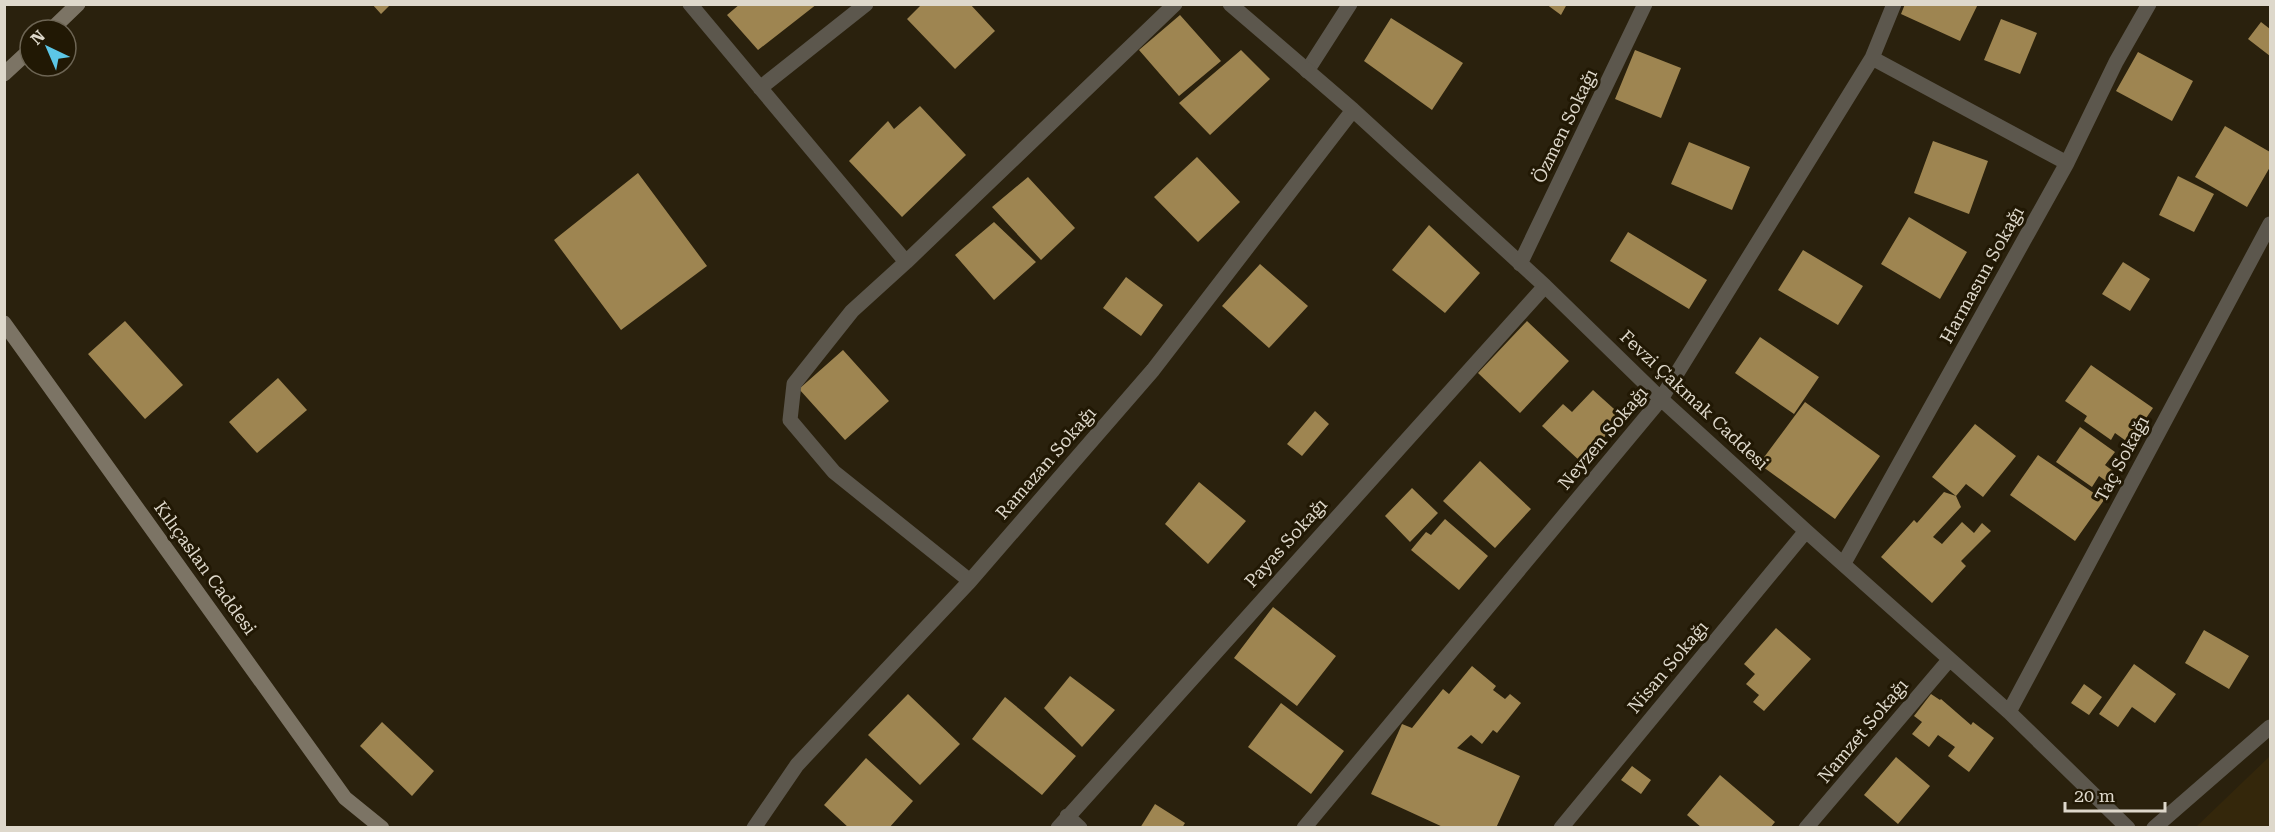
<svg xmlns="http://www.w3.org/2000/svg" width="2275" height="832" viewBox="0 0 2275 832" font-family="'Roboto Serif',serif">
<style>
.built{fill:#34270b}
.building{fill:#9e8551}
.lines{fill:none;stroke-linecap:round;stroke-linejoin:round}
.lane{stroke:#5c574d;stroke-width:15}
.street{stroke:#5c574d;stroke-width:15}
.secondary{stroke:#7c7465;stroke-width:15}
.labels{text-anchor:middle;stroke-width:6;stroke-linejoin:round;paint-order:stroke}
.street-label{font-size:18px;fill:#ded8cb;stroke:#211804}
</style>
<rect width="100%" height="100%" fill="#2a210d"/>
<!-- built -->
<path class="built" d="M2270 756V827H2196Z"/>
<!-- building -->
<path class="building" d="M372 4H391L381 14Z
M740 4H817L758 50 727 15Z
M922 4H970L995 31 955 69 907 19Z
M1546 4H1567L1561 15Z
M1905 4H1978L1960 41 1901 14Z
M1180 15 1221 61 1179 96 1139 50Z
M1391 18 1463 63 1432 110 1364 61Z
M2001 19 2037 33 2020 74 1984 60Z
M2261 22 2270 29V56L2248 39Z
M1241 50 1270 79 1210 135 1179 103Z
M1635 50 1681 68 1661 118 1615 99Z
M2138 52 2193 81 2172 121 2116 91Z
M920 106 966 155 902 217 849 161 888 121 894 129Z
M2225 126 2270 152V167L2247 207 2195 177Z
M1933 141 1988 161 1969 214 1914 193Z
M1689 142 1750 167 1732 210 1671 184Z
M1197 157 1240 202 1198 242 1154 197Z
M638 173 707 266 621 330 554 240Z
M2178 176 2214 194 2194 232 2159 215Z
M1028 177 1075 228 1041 260 992 207Z
M1909 217 1967 252 1940 299 1881 264Z
M994 222 1036 262 994 300 955 255Z
M1429 225 1480 273 1445 313 1392 270Z
M1628 232 1707 280 1689 309 1610 261Z
M1803 250 1863 286 1838 325 1778 290Z
M2123 262 2150 279 2130 311 2102 294Z
M1260 264 1308 306 1269 348 1222 306Z
M1126 277 1163 305 1141 336 1103 308Z
M125 321 183 385 145 419 88 354Z
M1527 321 1569 361 1520 413 1478 373Z
M1760 337 1819 377 1794 414 1735 373Z
M843 350 889 401 845 440 799 389Z
M2091 365 2153 408 2129 443 2115 433 2111 440 2084 421 2087 416 2065 401Z
M278 378 307 410 257 453 229 422Z
M1593 390 1623 417 1581 462 1542 426 1563 404 1572 412Z
M1805 402 1880 456 1835 519 1759 464Z
M1315 411 1329 424 1302 456 1287 444Z
M1975 424 2016 456 1983 497 1966 484 1956 496 1932 477Z
M2080 427 2115 452 2105 465 2113 471 2106 481 2099 476 2092 487 2056 462Z
M2038 455 2104 500 2075 541 2010 495Z
M1480 461 1531 509 1495 548 1443 501Z
M1199 482 1246 521 1208 564 1165 524Z
M1412 488 1438 513 1410 542 1385 516Z
M1944 492 1956 496 1961 507 1933 537 1942 544 1962 522 1974 533 1982 523 1991 531 1961 561 1966 566 1932 603 1881 557 1914 520 1917 523Z
M1445 519 1488 556 1459 590 1411 550 1426 532 1431 535Z
M1273 607 1336 656 1297 706 1234 658Z
M1776 628 1811 659 1764 711 1753 702 1759 695 1746 684 1755 674 1744 664Z
M2204 630 2249 656 2229 689 2185 663Z
M2134 664 2176 694 2155 723 2132 707 2118 727 2099 714Z
M1472 666 1496 686 1493 690 1505 699 1510 694 1521 703 1497 733 1493 730 1482 744 1471 735 1457 748 1520 776 1496 828H1445L1371 794 1402 724 1412 728 1443 689 1449 694Z
M1070 676 1115 710 1082 747 1044 708Z
M2084 684 2102 697 2089 715 2071 703Z
M908 694 960 744 920 785 868 735Z
M1931 694 1940 700 1941 699 1971 725 1973 722 1994 738 1969 772 1948 756 1955 747 1938 735 1929 747 1912 734 1922 722 1914 716Z
M1005 697 1076 756 1042 795 972 739Z
M1281 703 1344 751 1311 794 1248 747Z
M382 722 434 771 412 796 360 746Z
M1896 757 1930 786 1898 824 1864 795Z
M866 758 913 801 889 828H849L824 805Z
M1632 766 1651 780 1641 794 1621 780Z
M1720 775 1775 822 1770 828H1702L1687 815Z
M1155 804 1185 823 1182 828H1140Z"/>
<g class="lines">
<!-- lane -->
<path class="lane" d="M1307 71 1350 4"/>
<!-- street -->
<path class="street" d="M690 4 906 262
M1230 4 1353 110 1545 286 1661 399 1806 531 2009 712 2128 828
M1872 58 2067 163
M760 88 866 4
M1520 264 1645 4
M1844 563 2067 163 2116 62 2149 4
M970 581 834 472 790 420 794 384 852 311 906 262 1175 4
M2009 712 2270 224
M1067 816 1080 828
M754 828 797 765 970 581 1153 370 1353 110
M1058 828 1545 286
M1304 828 1661 399 1872 58 1894 4
M1561 828 1806 531
M1806 828 1949 660
M2154 828 2270 727"/>
<!-- secondary -->
<path class="secondary" d="M51 30 78 4
M4 74 30 50
M4 323 345 798 382 828"/>
</g>
<g class="labels">
<!-- street labels -->
<g class="street-label">
<text transform="translate(1565 126) rotate(-64)" y="6">Özmen Sokağı</text>
<text transform="translate(1982 275) rotate(-61)" y="6">Harmasun Sokağı</text>
<text transform="translate(1694 400) rotate(43)" y="6">Fevzi Çakmak Caddesi</text>
<text transform="translate(1603 438) rotate(-50)" y="6">Neyzen Sokağı</text>
<text transform="translate(2122 459) rotate(-62)" y="6">Taç Sokağı</text>
<text transform="translate(1046 463) rotate(-49)" y="6">Ramazan Sokağı</text>
<text transform="translate(1286 543) rotate(-48)" y="6">Payas Sokağı</text>
<text transform="translate(205 568) rotate(54)" y="6">Kılıçaslan Caddesi</text>
<text transform="translate(1668 667) rotate(-50)" y="6">Nisan Sokağı</text>
<text transform="translate(1863 731) rotate(-50)" y="6">Namzet Sokağı</text>
</g>
</g>
<!-- border -->
<rect width="2275" height="832" fill="none" stroke="#ded8cb" stroke-width="12"/>
<!-- north arrow -->
<g transform="translate(48 48) rotate(316)"><circle r="28" fill="#211804" stroke="#6d6554" stroke-width="1.5"/>
<path d="M0-4.5L10 22L0 15L-10 22Z" fill="#5cc7e7"/>
<text y="-9" font-size="16" font-weight="bold" text-anchor="middle" fill="#ded8cb">N</text>
</g>
<!-- scale -->
<path d="M2065 802v9h100v-9" fill="none" stroke="#ded8cb" stroke-width="3"/>
<text x="2074" y="802" font-size="18" fill="#ded8cb" stroke="#211804" stroke-width="4.5" paint-order="stroke">20 m</text>
</svg>
